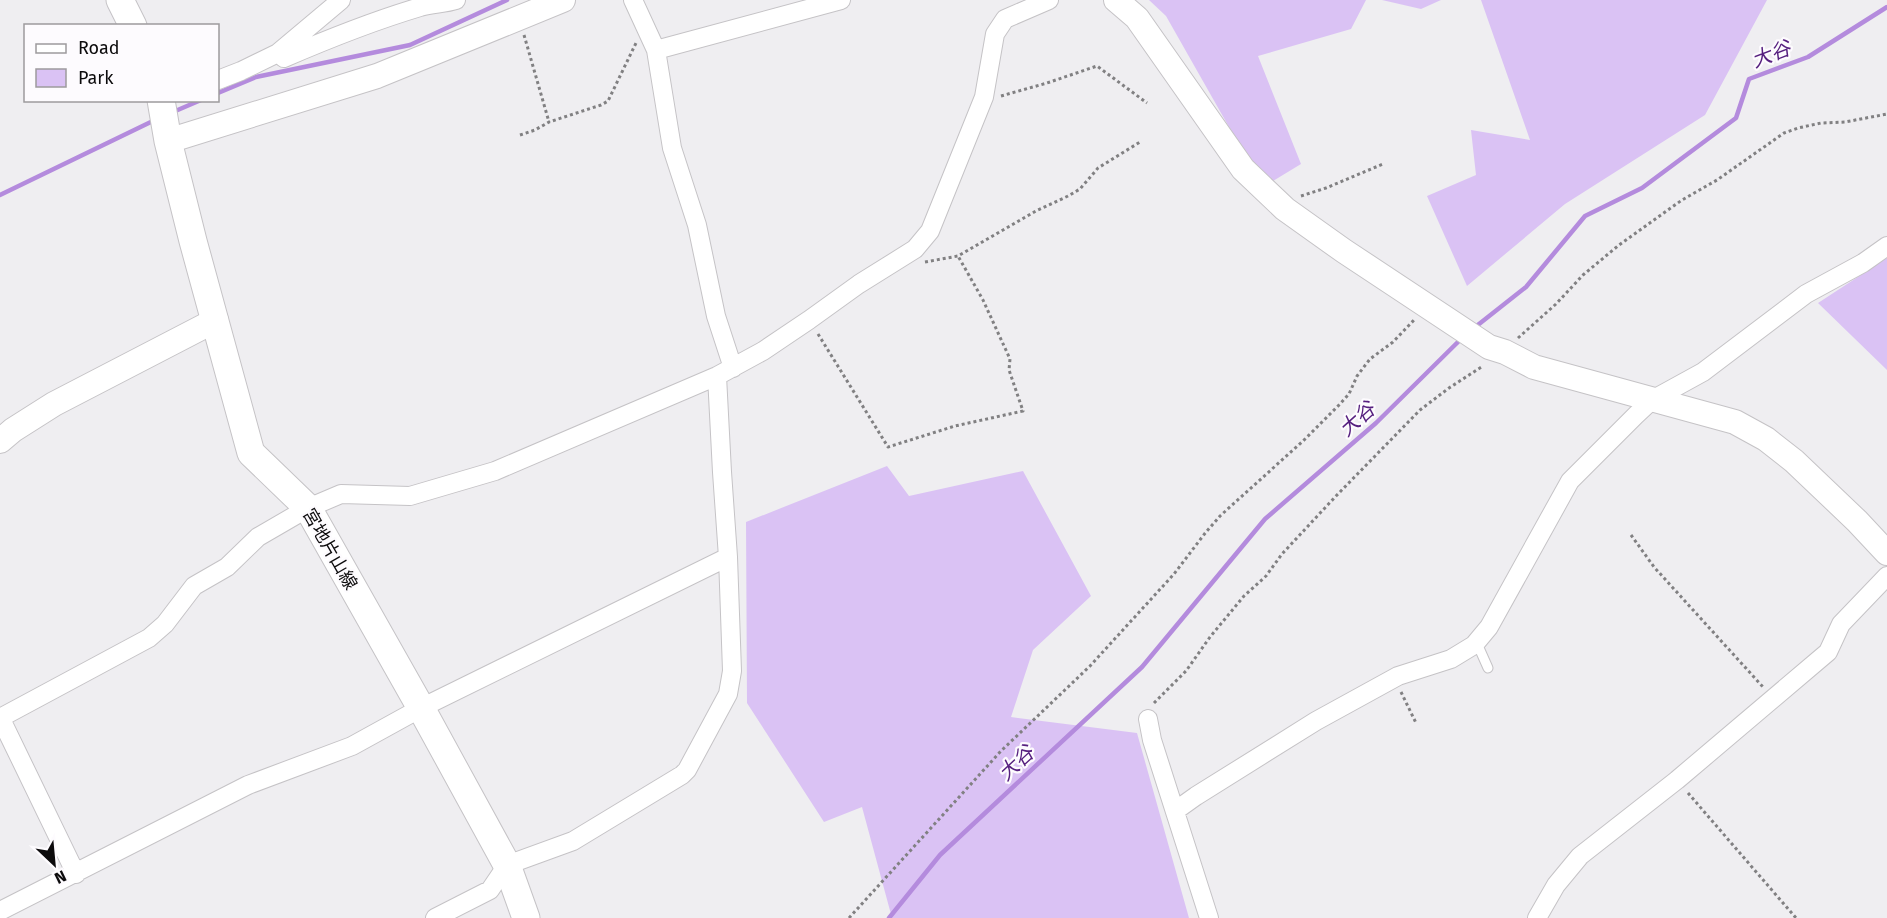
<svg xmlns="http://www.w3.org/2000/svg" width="1887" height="918" viewBox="0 0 1887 918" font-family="'Fira Sans','Noto Sans JP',sans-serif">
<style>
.green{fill:#dac2f4}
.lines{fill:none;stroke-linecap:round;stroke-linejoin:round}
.stream{stroke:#b48bdd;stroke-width:4.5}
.service-casing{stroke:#c5c3c6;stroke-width:11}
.minor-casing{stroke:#c5c3c6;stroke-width:20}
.tertiary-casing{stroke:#c5c3c6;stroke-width:26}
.secondary-casing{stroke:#c5c3c6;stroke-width:29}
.path{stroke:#818082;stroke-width:3;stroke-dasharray:3 3;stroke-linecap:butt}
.service{stroke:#fff;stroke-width:9}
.minor{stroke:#fff;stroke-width:18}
.tertiary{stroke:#fff;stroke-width:24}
.secondary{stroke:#fff;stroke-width:27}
.labels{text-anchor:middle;stroke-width:4.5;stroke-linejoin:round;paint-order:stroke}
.street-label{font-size:18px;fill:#0c0b0c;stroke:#fdfbfe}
.water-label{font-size:20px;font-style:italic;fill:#56207f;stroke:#fdfbfe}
</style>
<rect width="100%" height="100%" fill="#efeef1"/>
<!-- green -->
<path class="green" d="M1149 0H1366L1351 29 1258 56 1301 164 1273 181 1246 157 1166 16Z
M1382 0H1441L1421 9Z
M1481 0H1767L1705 115 1565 204 1467 286 1427 196 1476 175 1471 130 1530 140Z
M1887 258V370L1818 303Z
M887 466 909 496 1023 471 1091 596 1033 650 1011 717 1137 733 1189 918H892L862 807 824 822 747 703 746 522Z"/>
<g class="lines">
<!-- stream -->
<path class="stream" d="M218 93 256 77 410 45 507 0
M173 112 201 100
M0 195 157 119
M1474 328 1526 287 1585 216 1642 188 1736 118 1749 79 1808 57 1887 7
M889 918 940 855 1142 667 1265 519 1376 423 1463 337"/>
<!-- service casing -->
<g class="service-casing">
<path id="service" d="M1474 645 1480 650 1488 668"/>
</g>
<!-- minor casing -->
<g class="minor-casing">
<path id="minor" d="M633 0 656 50 841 0
M656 50 672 148 697 225 716 316 733 368
M278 53 284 58C328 39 373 21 420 7 432 3 444 4 456 0
M218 80 241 71 278 53 341 0
M0 717 76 874
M0 718 149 638 165 624 194 586 227 567 258 537 308 508 341 494 410 496 495 471 717 376 763 351 809 320 859 284 915 249 930 231 984 97 995 34 1005 19 1049 0
M1148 719 1152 740 1209 918
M1175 811 1196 796 1316 721 1398 676 1451 659 1474 645 1489 627 1570 481 1636 415 1652 400 1703 372 1806 294 1863 263 1887 246
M0 911 248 785 352 746 421 708 728 557
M435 918 490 890 507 865 573 841 682 775 687 770 728 694 732 671 728 557 722 472 717 376
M1537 918 1556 885 1580 856 1677 780 1828 652 1841 624 1887 576"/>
</g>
<!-- tertiary casing -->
<g class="tertiary-casing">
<path id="tertiary" d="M1116 0 1137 18 1243 169 1285 209 1344 251 1489 347 1505 352 1534 367 1735 422 1766 439 1794 461 1857 521 1887 553
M168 141 377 76 563 0
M0 441 13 430 54 404 216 320"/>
</g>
<!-- secondary casing -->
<g class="secondary-casing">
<path id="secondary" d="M120 0 133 26
M161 100 168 141 193 241 251 453 308 508 421 708 507 865 526 918"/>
</g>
<!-- path -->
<path class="path" d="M524 35 549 122
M1001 96 1047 83 1097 66 1147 103
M520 135 535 130 549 122 601 105 608 101 636 43
M1301 196 1326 188 1383 164
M925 262 958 256 1036 211 1068 196 1080 189 1098 168 1140 142
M818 334 888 447 955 426 1023 411 1009 370 1010 359 983 300 958 256
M1518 338 1556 304 1583 275 1619 245 1682 200 1717 180 1784 133 1798 128 1821 123 1845 122 1887 114
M1631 535 1654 567 1763 687
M1401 692 1416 723
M1154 703 1186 671 1210 637 1244 596 1266 576 1282 554 1336 496 1420 410 1449 388 1483 366
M1688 793 1796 918
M849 918 1001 751 1090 666 1174 574 1206 532 1220 516 1303 441 1340 404 1349 394 1357 376 1370 359 1393 342 1414 320"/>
<!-- service -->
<use href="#service" class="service"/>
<!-- minor -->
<use href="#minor" class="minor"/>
<!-- tertiary -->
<use href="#tertiary" class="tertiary"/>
<!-- secondary -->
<use href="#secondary" class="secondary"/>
</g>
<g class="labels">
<!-- street labels -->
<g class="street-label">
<text transform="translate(330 549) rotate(60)" y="6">宮地片山線</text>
</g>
<!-- water labels -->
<g class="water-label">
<text transform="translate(1771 54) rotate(-21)" y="7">大谷</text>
<text transform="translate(1357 419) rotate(-42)" y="7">大谷</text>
<text transform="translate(1016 763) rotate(-43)" y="7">大谷</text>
</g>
</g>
<!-- legend -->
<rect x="24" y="24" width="195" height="78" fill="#fdfbfe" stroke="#9d9b9d" stroke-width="1.5"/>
<rect x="36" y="44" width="30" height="9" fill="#ffffff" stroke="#9d9b9d" stroke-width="1.5"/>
<text x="78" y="54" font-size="18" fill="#0c0b0c">Road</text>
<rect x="36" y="69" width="30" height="18" fill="#dac2f4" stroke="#9d9b9d" stroke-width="1.5"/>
<text x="78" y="84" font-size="18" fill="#0c0b0c">Park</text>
<!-- north arrow -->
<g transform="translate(54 864) rotate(154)" stroke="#fdfbfe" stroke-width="4.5" paint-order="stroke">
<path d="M0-4.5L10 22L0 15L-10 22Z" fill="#0c0b0c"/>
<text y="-9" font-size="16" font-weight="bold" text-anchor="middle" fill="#0c0b0c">N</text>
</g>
</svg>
